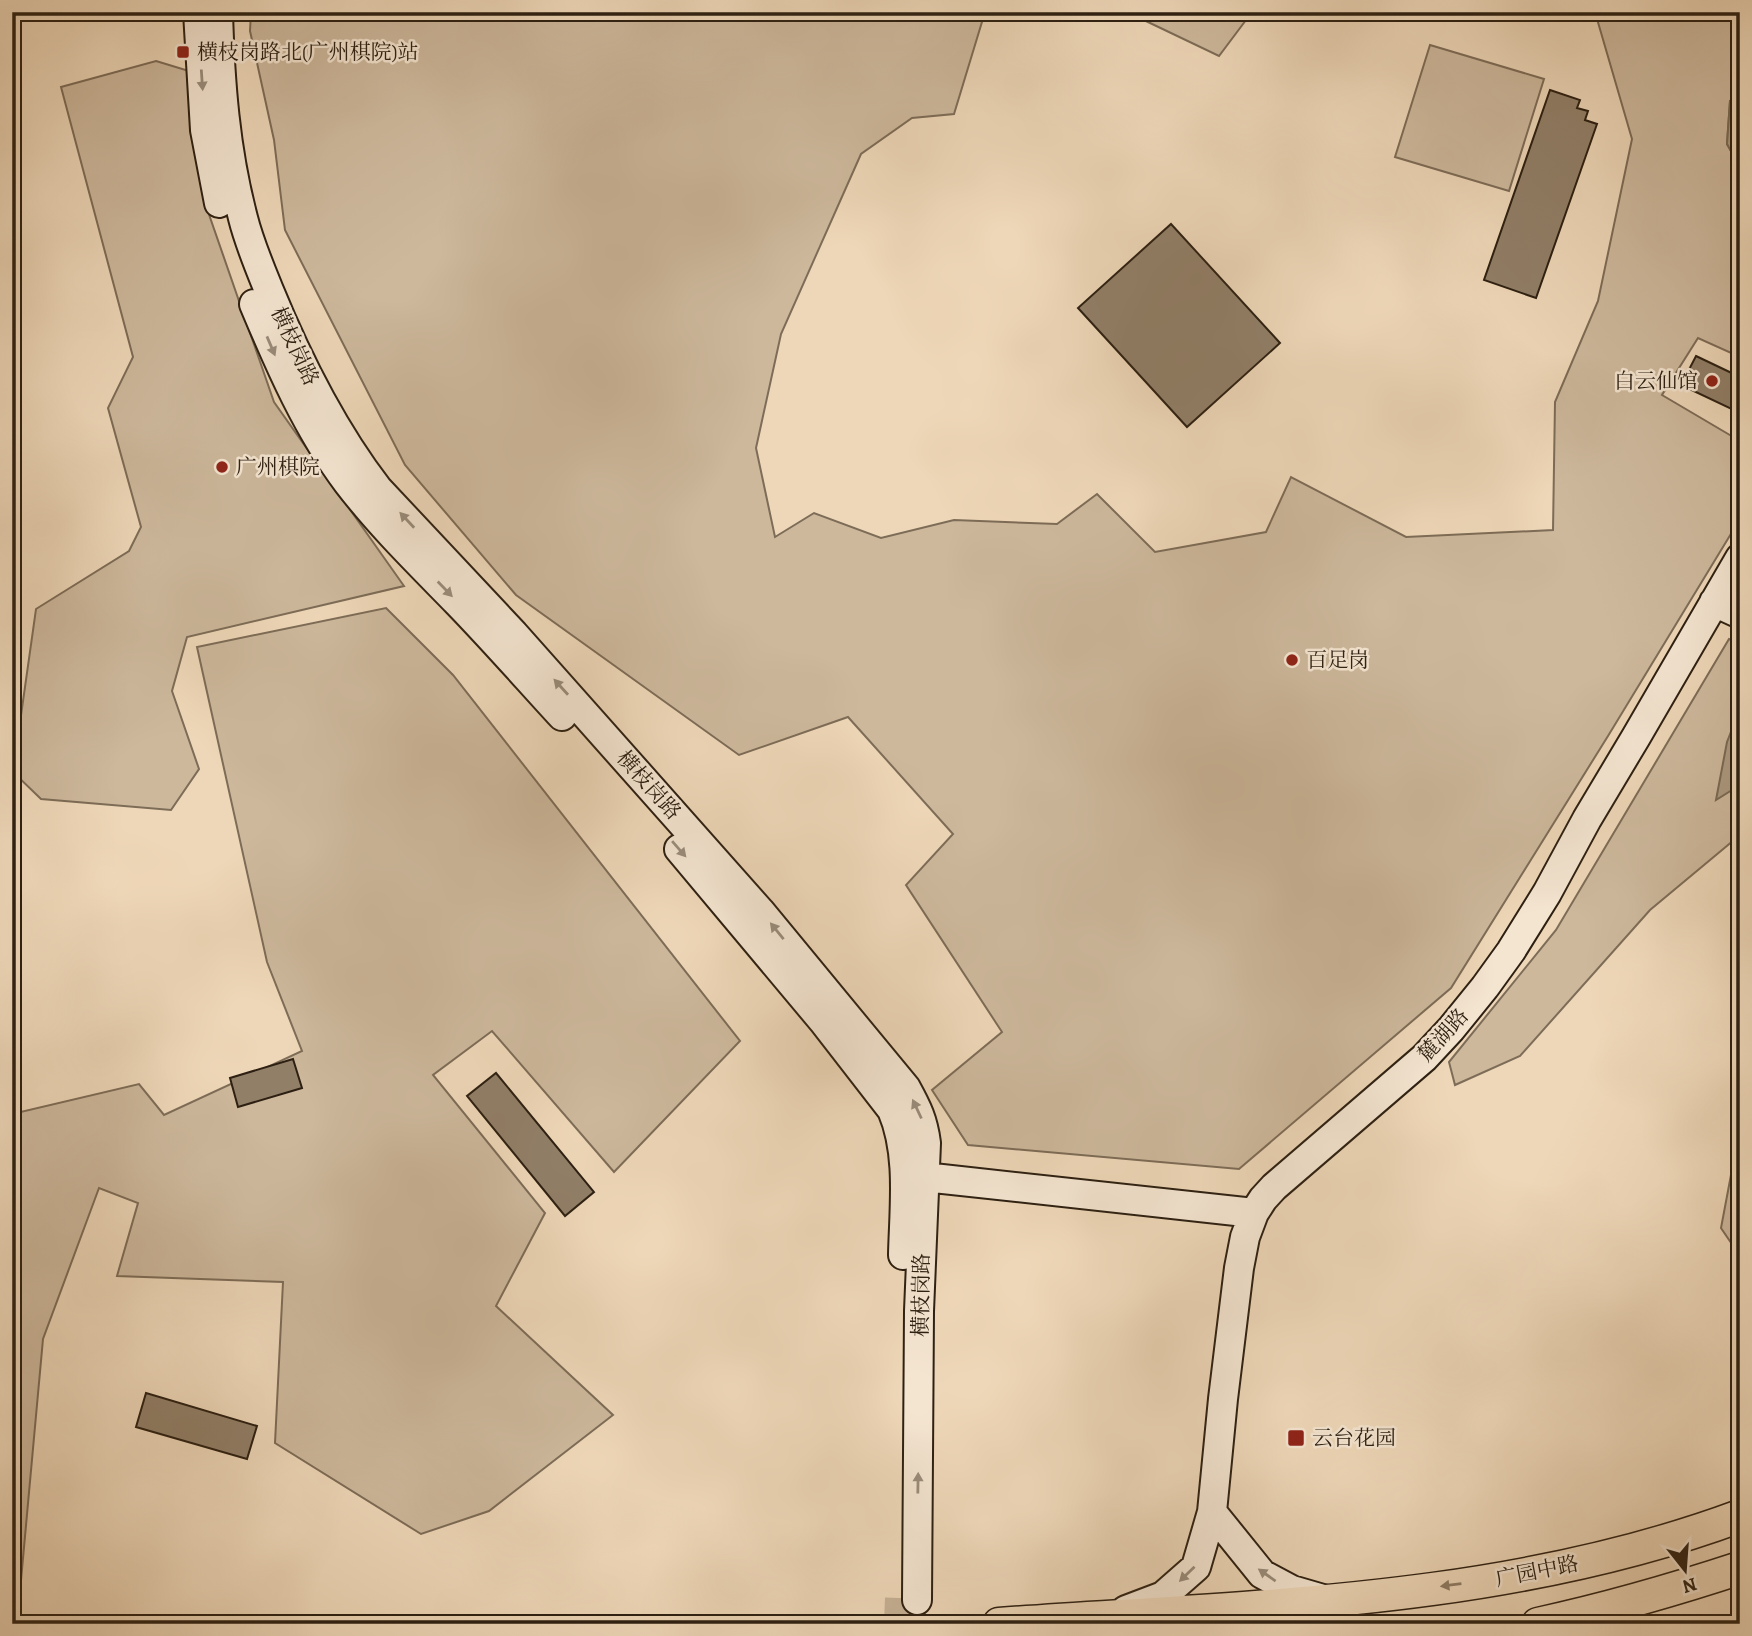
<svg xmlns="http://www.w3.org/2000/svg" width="1752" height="1636" viewBox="0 0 1752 1636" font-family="Alegreya,'Noto Serif SC',serif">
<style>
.green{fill:#cdb89c;stroke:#7d6c57;stroke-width:2}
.water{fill:#ac9980;stroke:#796954;stroke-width:2}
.building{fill:#917f68;stroke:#2d2012;stroke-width:2}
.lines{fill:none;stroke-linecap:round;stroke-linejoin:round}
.secondary-tunnel{stroke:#c7b297;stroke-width:28;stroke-dasharray:28 14;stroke-linecap:butt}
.secondary-casing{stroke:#2d2012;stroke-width:32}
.primary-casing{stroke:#2d2012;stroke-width:35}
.secondary{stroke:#f4e5d1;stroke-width:28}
.primary{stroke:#eed7b8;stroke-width:32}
.oneway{fill:#9a8c7b}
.oneway2{fill:#8e7c65}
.poi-dot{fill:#8f2418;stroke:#f4e5d1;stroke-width:2.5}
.labels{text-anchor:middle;stroke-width:5;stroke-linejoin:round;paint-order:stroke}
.poi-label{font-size:21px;fill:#2d2012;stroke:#f4e5d1;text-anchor:start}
.street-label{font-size:21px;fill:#2d2012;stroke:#f4e5d1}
</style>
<rect width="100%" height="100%" fill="#eed7b8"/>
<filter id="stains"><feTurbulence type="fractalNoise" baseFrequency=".00286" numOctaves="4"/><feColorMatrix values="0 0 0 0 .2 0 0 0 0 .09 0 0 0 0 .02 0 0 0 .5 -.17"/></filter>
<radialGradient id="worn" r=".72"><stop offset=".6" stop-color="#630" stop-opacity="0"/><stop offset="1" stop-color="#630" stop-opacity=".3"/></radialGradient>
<!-- green -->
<path class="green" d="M251 12H985L954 114 912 118 861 154 781 334 756 448 775 537 814 513 881 538 954 520 1057 524 1097 494 1155 552 1266 532 1291 477 1406 537 1553 530 1555 402 1598 301 1632 139 1595 12H1740V96L1730 101 1727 144 1740 167V357L1698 338 1662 395 1740 441V519L1608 736 1451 988 1239 1169 968 1145 932 1090 1002 1032 906 885 953 834 848 717 739 755 516 595 405 465 285 230 274 140 250 31Z
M1127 12H1252L1219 56Z
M1430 45 1544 79 1509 191 1395 157Z
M156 61 189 71 204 200 274 402 404 586 187 637 172 691 199 769 171 810 41 799 13 772 36 609 129 551 141 527 108 408 133 357 61 87Z
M386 608 453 675 740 1041 614 1172 492 1031 433 1075 545 1213 496 1306 613 1415 489 1511 421 1534 275 1443 283 1282 117 1276 138 1203 99 1188 43 1339 17 1624H12V1114L139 1084 164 1115 302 1051 267 962 197 647Z
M1729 639 1740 643V835L1650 910 1520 1056 1455 1085 1449 1062 1556 930Z
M1740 1127V1256L1721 1228Z"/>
<!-- water -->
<path class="water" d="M1740 96V167L1727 144 1730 101Z
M1740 709V785L1716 800 1727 742Z"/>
<!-- building -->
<path class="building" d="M12 12H39L12 20Z
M1550 90 1580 100 1577 108 1588 111 1585 120 1597 124 1536 298 1484 280Z
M1171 224 1280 343 1187 427 1078 308Z
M1696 356 1740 377V413L1681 385Z
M293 1059 302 1088 238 1107 230 1078Z
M496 1073 594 1192 565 1216 467 1096Z
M146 1393 257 1426 247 1459 136 1427Z"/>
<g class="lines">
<!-- secondary-tunnel -->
<path class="secondary-tunnel" d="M898 1624 899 1598"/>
<!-- secondary casing -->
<g class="secondary-casing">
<path id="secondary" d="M198 12 205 130 219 203
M218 12C220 82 225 150 243 218 249 242 259 266 268 288 297 359 331 428 378 489L514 634 760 911 906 1088C917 1108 923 1120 926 1143L919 1311 917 1600
M254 304C280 366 308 430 348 483 381 526 420 564 457 602 493 639 527 678 562 716
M1714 602 1740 614
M679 849 823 1021 892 1110C911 1154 904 1208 903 1255
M906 1175 1254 1213
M1212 1512 1262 1574 1292 1590 1323 1599
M1126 1610 1163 1596 1196 1567 1212 1512 1223 1399 1239 1268 1245 1237 1254 1213 1263 1199 1274 1187 1424 1058 1451 1029 1485 987 1511 951 1547 893 1587 819 1636 737 1740 558"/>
</g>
<!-- primary casing -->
<g class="primary-casing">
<path id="primary" d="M999 1624C1247 1606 1503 1604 1740 1516
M1538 1624C1607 1609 1673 1590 1740 1568"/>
</g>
<!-- secondary -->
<use href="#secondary" class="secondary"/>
<!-- primary -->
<use href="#primary" class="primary"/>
</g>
<!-- one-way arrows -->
<defs><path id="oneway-solid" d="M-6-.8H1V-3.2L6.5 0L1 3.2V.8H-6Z" transform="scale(1.75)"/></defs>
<g class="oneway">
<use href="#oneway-solid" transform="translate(202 80) rotate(86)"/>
<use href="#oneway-solid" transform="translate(271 346) rotate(67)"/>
<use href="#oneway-solid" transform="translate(407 520) rotate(-133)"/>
<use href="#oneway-solid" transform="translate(445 589) rotate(46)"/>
<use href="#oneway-solid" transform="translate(561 687) rotate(-132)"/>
<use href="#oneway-solid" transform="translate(679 849) rotate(49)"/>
<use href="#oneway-solid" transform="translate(777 931) rotate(-129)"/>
<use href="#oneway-solid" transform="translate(917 1109) rotate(-115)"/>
<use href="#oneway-solid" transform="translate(918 1483) rotate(-89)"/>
<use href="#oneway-solid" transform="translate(1187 1574) rotate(136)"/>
<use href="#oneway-solid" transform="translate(1267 1575) rotate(-145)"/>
</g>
<use class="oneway2" href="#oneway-solid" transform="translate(1451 1585) rotate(173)"/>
<!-- markers -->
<g class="poi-dot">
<rect x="176" y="45" width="14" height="14" rx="3.5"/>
<circle cx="1712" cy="381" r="7"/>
<circle cx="222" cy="467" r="7"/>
<circle cx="1292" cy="660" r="7"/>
<rect x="1287" y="1429" width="18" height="18" rx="3.5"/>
</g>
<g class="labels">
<!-- poi labels -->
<g class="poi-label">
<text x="197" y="59">横枝岗路北(广州棋院)站</text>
<text x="1698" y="388" text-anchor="end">白云仙馆</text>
<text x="236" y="474">广州棋院</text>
<text x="1306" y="667">百足岗</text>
<text x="1312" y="1445">云台花园</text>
</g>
<!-- street labels -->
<g class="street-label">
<text transform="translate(295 346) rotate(65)" y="7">横枝岗路</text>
<text transform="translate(649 785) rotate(48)" y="7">横枝岗路</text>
<text transform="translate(1443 1035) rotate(-48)" y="7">麓湖路</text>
<text transform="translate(921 1295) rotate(-89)" y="7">横枝岗路</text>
<text transform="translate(1537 1571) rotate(-11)" y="7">广园中路</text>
</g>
</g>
<!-- margin -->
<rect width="1752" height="1636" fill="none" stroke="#eed7b8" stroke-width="42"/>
<rect x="14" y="14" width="1724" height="1608" fill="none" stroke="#2d2012" stroke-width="3.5"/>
<rect x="21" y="21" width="1710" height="1594" fill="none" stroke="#2d2012" stroke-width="2"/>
<!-- north arrow -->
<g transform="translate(1685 1570) rotate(163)" stroke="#f4e5d1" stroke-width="5" paint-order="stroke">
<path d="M0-5L12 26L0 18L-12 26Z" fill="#2d2012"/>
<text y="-10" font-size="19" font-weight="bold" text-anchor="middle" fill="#2d2012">N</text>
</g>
<rect width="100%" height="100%" filter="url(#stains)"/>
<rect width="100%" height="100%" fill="url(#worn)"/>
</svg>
